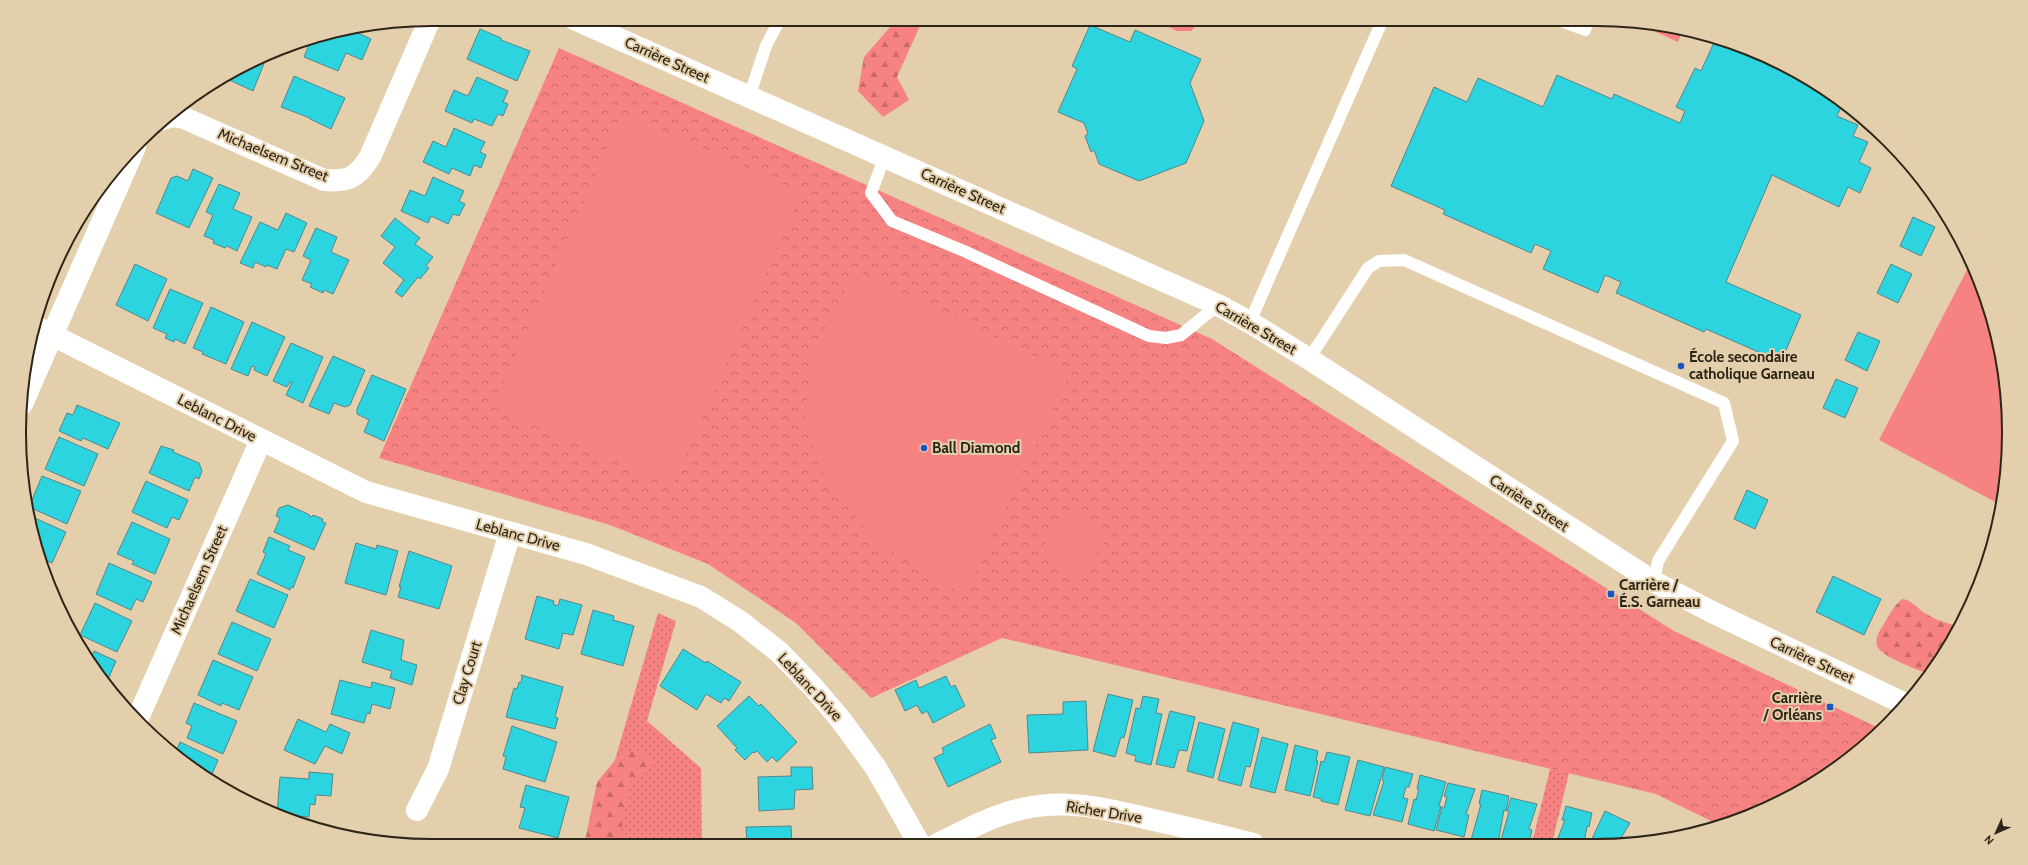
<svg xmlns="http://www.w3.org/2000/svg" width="2028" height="865" viewBox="0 0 2028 865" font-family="Cabin,sans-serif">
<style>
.grass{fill:url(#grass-dots)}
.forest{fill:url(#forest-firs)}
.park{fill:url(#park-crowns)}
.garden{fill:#f68281}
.building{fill:#2bd4df;stroke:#57868a}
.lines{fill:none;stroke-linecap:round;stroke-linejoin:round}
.lane{stroke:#fff;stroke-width:12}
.street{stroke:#fff;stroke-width:22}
.secondary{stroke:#fff;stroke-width:22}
.poi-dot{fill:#1c54c1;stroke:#e4cfac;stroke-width:1.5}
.labels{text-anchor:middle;stroke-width:4;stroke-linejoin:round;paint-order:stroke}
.street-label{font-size:15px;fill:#2d2618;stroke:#e4cfac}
.poi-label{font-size:15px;font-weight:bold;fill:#2d2618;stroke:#e4cfac;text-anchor:start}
.rim{fill:none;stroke:#2d2618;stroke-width:2}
</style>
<defs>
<pattern id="grass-dots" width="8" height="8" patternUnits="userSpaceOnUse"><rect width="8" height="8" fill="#f68281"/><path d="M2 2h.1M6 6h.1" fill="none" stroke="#c86a69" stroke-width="1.8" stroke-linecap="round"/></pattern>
<pattern id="forest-firs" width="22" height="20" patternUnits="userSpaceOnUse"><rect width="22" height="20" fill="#f68281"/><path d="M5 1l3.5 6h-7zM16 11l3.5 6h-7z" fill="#c86a69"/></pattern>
<pattern id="park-crowns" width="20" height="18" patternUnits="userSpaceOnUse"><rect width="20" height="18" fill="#f68281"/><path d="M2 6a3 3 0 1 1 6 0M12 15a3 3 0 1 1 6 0" fill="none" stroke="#c86a69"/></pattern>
</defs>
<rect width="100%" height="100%" fill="#e4cfac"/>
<!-- grass -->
<path class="grass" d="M658 613 676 621 647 721 701 768 702 845H603L602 804Z
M1550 769 1569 773 1552 843H1532Z"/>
<!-- forest -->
<path class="forest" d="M897 19H923L897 77 909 100 883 117 858 91 864 57Z
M1152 19H1201V20L1191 31H1177Z
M1902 599C1911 599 1918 609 1926 614 1936 620 1947 623 1957 626L1939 662 1929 674C1918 670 1886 658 1879 649 1873 641 1879 631 1884 624 1889 615 1894 606 1902 599Z
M645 749 652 763 630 782 619 845 584 846 597 782 621 753Z"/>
<!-- park -->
<path class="park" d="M559 48 1212 339 1674 631 1881 729C1852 762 1795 797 1755 814 1743 819 1729 821 1717 824L1656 794 1002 638 871 698 796 623 708 564 610 525 379 458Z"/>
<!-- garden -->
<path class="garden" d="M1636 23 1683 29 1678 42Z
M623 113 802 192 672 487 493 407Z
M1971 262 1995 326 2008 406 2005 487 2001 505 1879 440Z
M855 270 1070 373 964 595 875 541 824 476 805 421 811 355Z
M1074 506 1111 534 1079 578 1041 549Z"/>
<!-- building -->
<path class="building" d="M1090 25 1130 42 1135 30 1201 59 1190 83 1204 121 1186 163 1139 181 1099 164 1094 150 1091 152 1085 136 1088 134 1084 123 1058 112 1077 69 1072 66Z
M347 28 371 39 362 60 346 53 338 71 304 57 308 47 306 46 309 38 336 31 339 33 341 30Z
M480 29 501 38V40L530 51 517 81 467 59Z
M1716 38 1729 41 1802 75 1843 103 1837 116 1858 125 1853 136 1868 142 1859 162 1871 168 1860 193 1848 187 1839 207 1772 175 1726 282 1801 315 1781 362 1706 329 1704 332 1616 293 1621 282 1605 275 1598 293 1543 269 1551 251 1535 244 1531 253 1443 214 1445 210 1391 186 1434 87 1467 102 1478 78 1543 107 1557 75 1612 99 1614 94 1680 123 1685 111 1676 107 1695 68 1701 71Z
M260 59 265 61 253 91 223 77Z
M294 76 345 98 331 129 310 119V118L281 107Z
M477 77 508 91 503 102 508 104 503 116 498 114 492 126 474 119 472 123 445 111 454 90 468 96Z
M454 128 485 142 480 152 486 155 481 168 474 165 470 176 452 168 449 174 423 162 433 141 446 147Z
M193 169 213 178 189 228 156 213 171 178 177 176 188 181Z
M433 177 464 191 459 201 465 204 459 216 453 214 448 224 431 216 428 223 401 211 410 190 425 196Z
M219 184 240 193 233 209 252 217 237 251 227 246 225 248 213 243 214 240 204 236 213 215 206 212Z
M286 213 307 223 294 252 286 249 277 269 267 265 266 267 255 262 253 268 240 263 260 222 278 230Z
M1913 217 1935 227 1921 256 1900 246Z
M395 218 420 238 415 244 433 257 426 266 429 268 420 279 418 277 402 297 395 292 404 280 383 263 395 247 381 236Z
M316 228 337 237 331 252 349 260 333 294 324 290 323 293 310 287 312 284 302 280 311 260 303 256Z
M135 264 167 279 148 321 116 305Z
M1891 264 1912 274 1898 303 1877 293Z
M170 289 203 303 185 344 175 339 174 342 165 338 167 334 153 328Z
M211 307 244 322 226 364 202 354 203 352 193 348Z
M252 322 285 337 267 376 254 370 255 367 252 366 248 376 231 369Z
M1858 332 1880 341 1867 371 1845 360Z
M291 343 323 357 303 403 286 395 292 382H290L287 387 273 381Z
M333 356 365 370 350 405 345 407 334 403 329 414 309 406Z
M372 375 406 389 384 441 364 432 369 420 357 414V409Z
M1836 379 1858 388 1845 418 1823 408Z
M77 405 120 423 108 449 83 438 81 441 59 431 67 413 73 415Z
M59 437 98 454 84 486 45 469Z
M161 446 174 450 173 452 199 463 202 471 199 479 195 477 189 491 149 473Z
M42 476 81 491 67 524 29 507Z
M146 481 188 500 179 520 172 517 167 528 132 512Z
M1747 490 1768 500 1755 529 1734 519Z
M288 505 310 515 309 516 312 517 313 515 323 519 322 522 326 523 314 550 274 532 280 518 276 516 279 508Z
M28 515 66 532 52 563 41 558Z
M132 522 170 539 155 574 132 564 134 561 117 554Z
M269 537 290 546 288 550 305 557 293 588 291 587 290 590 257 574 266 554 263 552Z
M356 543 376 549 377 545 398 551 386 595 345 583Z
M409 551 452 566 439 609 398 597 401 587H399Z
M109 563 152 582 143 602 136 599 131 610 96 594Z
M1833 576 1881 599 1864 635 1816 612Z
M250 579 288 595 274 628 236 611Z
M537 596 554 601 553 604 558 606 560 599 582 605 573 635 563 633 559 649 525 639Z
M95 603 132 621 117 652 80 635Z
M593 610 614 616 613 620 634 626 623 666 581 654Z
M232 622 271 639 257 671 218 654Z
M371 630 404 640 401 660 417 665 412 685 390 678 392 671 362 662Z
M683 649 706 663 707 661 741 682 729 701 724 698 721 703 706 694 697 710 660 686Z
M82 650 93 654 94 651 116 661 106 684Z
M213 660 253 677 239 710 222 703 221 706 198 695Z
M521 675 563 687 555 717 558 718 555 729 506 717 514 688 517 689 519 682 521 683 522 677Z
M946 676 951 687 955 685 965 706 933 723 927 711 922 714 917 705 905 711 895 690 916 680 919 688Z
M340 680 371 688 372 682 395 688 390 709 372 704 370 714 367 713 364 723 331 714Z
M1108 694 1133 700 1124 738 1121 737 1115 757 1093 751Z
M749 696 759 706 761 704 797 742 777 762 772 757 767 762 757 751 754 753 753 752 745 760 735 750 737 748 717 726Z
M1143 696 1159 699 1156 713 1162 714 1151 765 1135 761 1136 756 1126 753 1136 708 1140 709Z
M1086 701 1088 750 1029 753 1027 715 1063 714V702Z
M194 703 237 721 223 754 187 738 192 726 186 723Z
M1170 711 1195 717 1187 751 1179 750 1174 768 1156 764Z
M298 719 326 732 330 724 350 733 342 754 325 746 315 764 284 750Z
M1199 722 1225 729 1213 778 1187 771Z
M1233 722 1259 729 1250 767 1246 766 1241 786 1218 780Z
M990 724 996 738 991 740 1001 762 948 787 934 758 944 753 942 748Z
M512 726 557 742 545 782 503 769 506 757 503 756Z
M1262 737 1288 744 1275 793 1250 787Z
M180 742 218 760 210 779 175 754Z
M1295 745 1318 751 1316 761H1318L1310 796 1285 790Z
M1327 752 1350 757 1338 805 1321 801 1322 799 1313 797 1321 761 1324 762Z
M1358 760 1384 767 1370 816 1345 810Z
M791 767H812L813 789 795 790 794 809 759 811 758 777 791 776Z
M1385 767 1413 774 1409 787H1406L1403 798 1408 799 1402 822 1373 815 1384 781 1382 780Z
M309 772 333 774 331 796 316 795 315 805 310 804 309 817 277 814 280 777 309 779Z
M1420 775 1446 782 1439 806H1441L1434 831 1408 824 1414 799 1416 800 1419 789H1417Z
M1448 783 1475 789 1466 814 1469 815 1464 837 1436 830 1442 807 1444 808 1447 797 1444 796Z
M526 785 569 797 558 838 519 828 525 808 520 807Z
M1482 790 1509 796 1506 811 1504 810 1498 843H1485L1471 840 1481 804H1479Z
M1511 798 1537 804 1529 829 1532 830 1529 843H1500L1509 812 1507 811Z
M1566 806 1592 813 1589 827 1587 826 1584 843H1556L1565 820H1562Z
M1605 811 1630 823 1618 843H1590Z
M314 825 315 828 324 825 326 831 309 827Z
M791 826 792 845H747L746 827Z"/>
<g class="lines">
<!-- lane -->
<path class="lane" d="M1556 19 1585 30 1589 19
M749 97 766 46 780 19
M885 156 871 193 892 221 964 251 1149 336 1166 338 1181 335 1218 305
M1251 323 1256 308 1383 19
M1309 359 1368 268 1379 261 1404 260 1724 403 1733 441 1658 561 1654 582"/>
<!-- street -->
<path class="street" d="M163 119 172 116 184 118 324 180C348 182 357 178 370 157L430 19
M34 326 366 492 586 554 701 597 741 622 779 652 813 687 841 720 876 768 920 845
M22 404 135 147
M137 720 261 440
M417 810 438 769 510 533
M936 845C965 831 994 814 1026 808 1071 798 1114 811 1158 821 1190 828 1222 836 1253 844"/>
<!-- secondary -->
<path class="secondary" d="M574 19 1218 305 1251 323 1309 359 1654 582 1712 612 1903 703"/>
</g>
<!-- markers -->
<g class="poi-dot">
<circle cx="1681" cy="366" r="4"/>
<circle cx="924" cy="448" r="4"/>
<rect x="1607" y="590" width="8" height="8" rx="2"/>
<rect x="1826" y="703" width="8" height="8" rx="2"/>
</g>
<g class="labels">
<!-- street labels -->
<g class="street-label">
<text transform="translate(667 60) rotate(24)" y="5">Carrière Street</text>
<text transform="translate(273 155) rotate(22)" y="5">Michaelsem Street</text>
<text transform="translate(963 191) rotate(24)" y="5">Carrière Street</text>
<text transform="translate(1256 328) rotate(30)" y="5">Carrière Street</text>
<text transform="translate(217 418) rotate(27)" y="5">Leblanc Drive</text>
<text transform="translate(1529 503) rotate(33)" y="5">Carrière Street</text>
<text transform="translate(518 535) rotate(15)" y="5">Leblanc Drive</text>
<text transform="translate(199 580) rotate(-66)" y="5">Michaelsem Street</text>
<text transform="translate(1812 660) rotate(25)" y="5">Carrière Street</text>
<text transform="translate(467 673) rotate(-73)" y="5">Clay Court</text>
<text transform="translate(810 687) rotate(47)" y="5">Leblanc Drive</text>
<text transform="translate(1104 812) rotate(9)" y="5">Richer Drive</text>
</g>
<!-- poi labels -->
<g class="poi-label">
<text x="1689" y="362">École secondaire<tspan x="1689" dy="17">catholique Garneau</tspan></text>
<text x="932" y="453">Ball Diamond</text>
<text x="1619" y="590">Carrière /<tspan x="1619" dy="17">É.S. Garneau</tspan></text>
<text x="1822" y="703" text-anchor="end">Carrière<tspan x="1822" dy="17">/ Orléans</tspan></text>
</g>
</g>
<!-- crop -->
<path d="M0 0H2028V865H0ZM432 26H1596A406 406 0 0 1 2002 432V433A406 406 0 0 1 1596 839H432A406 406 0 0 1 26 433V432A406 406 0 0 1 432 26Z" fill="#e4cfac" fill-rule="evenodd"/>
<path class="rim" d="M432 26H1596A406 406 0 0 1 2002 432V433A406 406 0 0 1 1596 839H432A406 406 0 0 1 26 433V432A406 406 0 0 1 432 26Z"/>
<!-- north arrow -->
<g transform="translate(1996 833) rotate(225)" stroke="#e4cfac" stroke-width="3" paint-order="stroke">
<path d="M0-3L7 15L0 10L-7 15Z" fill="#2d2618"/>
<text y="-6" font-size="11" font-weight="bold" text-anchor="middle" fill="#2d2618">N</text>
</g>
</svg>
